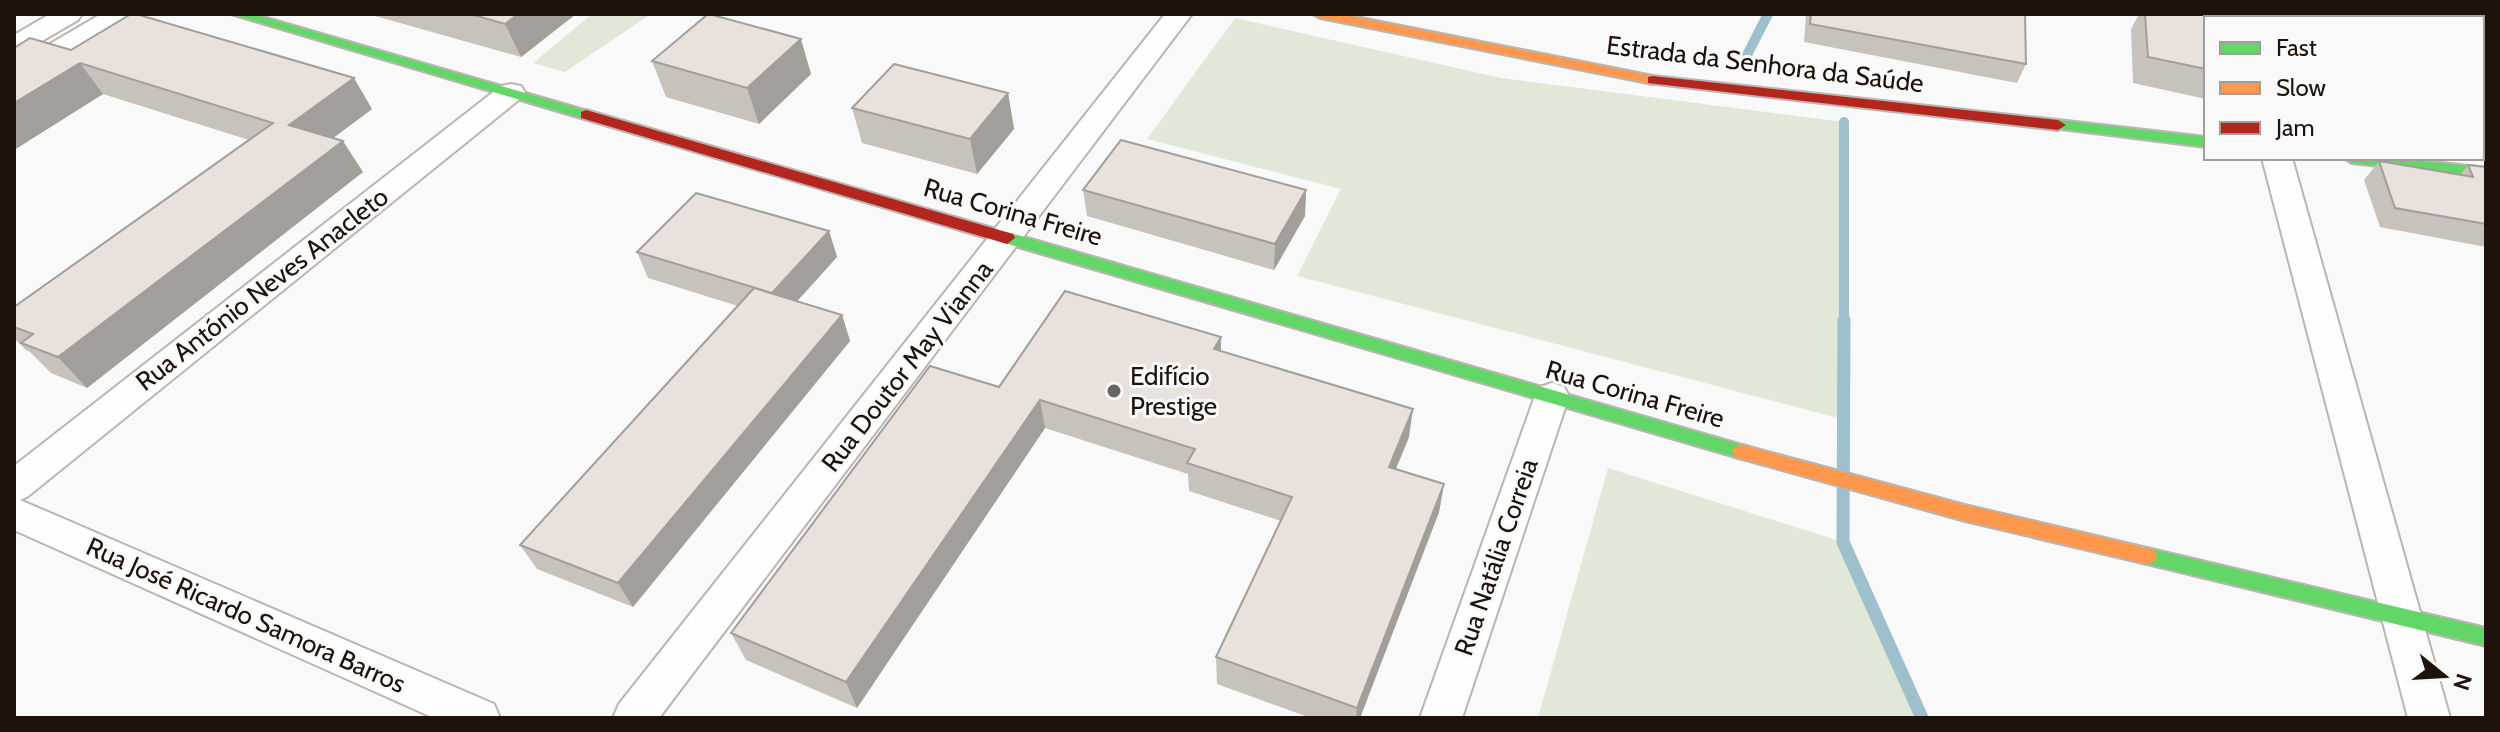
<svg xmlns="http://www.w3.org/2000/svg" width="2500" height="732" viewBox="0 0 2500 732" font-family="Cabin,sans-serif">
<style>
.green{fill:#e1e8d8}
.lines{fill:none;stroke-linecap:round;stroke-linejoin:round}
.stream-far1{stroke:#9dc0cc;stroke-width:10}
.stream{stroke:#9dc0cc;stroke-width:13}
.street-casing{stroke:#bbb5b2;stroke-width:4}
.fast-casing{stroke:#bbb5b2;stroke-width:4}
.slow-casing{stroke:#bbb5b2;stroke-width:4}
.jam-casing{stroke:#bbb5b2;stroke-width:4}
.street{fill:#fefefe;fill-rule:evenodd}
.fast{fill:#63d668;fill-rule:evenodd}
.slow{fill:#ff974d;fill-rule:evenodd}
.jam{fill:#b3261e;fill-rule:evenodd}
.wall{fill:#c8c2bd}
.shaded-wall{fill:#a29e9a}
.building{fill:#e8e1dc;stroke:#a29e9a;stroke-width:2}
.poi-dot{fill:#6b635e;stroke:#f9f9f9;stroke-width:3}
.labels{text-anchor:middle;stroke-width:6;stroke-linejoin:round;paint-order:stroke}
.street-label{font-size:26px;fill:#1e120b;stroke:#f9f9f9}
.poi-label{font-size:26px;fill:#1e120b;stroke:#f9f9f9;text-anchor:start}
</style>
<rect width="100%" height="100%" fill="#f9f9f9"/>
<!-- green -->
<path class="green" d="M592 14H651L565 72 533 63Z
M1235 18 1501 78 1844 122 1842 419 1297 276 1341 189 1147 139Z
M1608 468 1843 542 1922 718H1538Z"/>
<g class="lines">
<!-- stream-far1 -->
<path class="stream-far1" d="M1746 57 1768 14
M1844 322V122"/>
<!-- stream -->
<path class="stream" d="M1844 320 1843 542 1922 718"/>
<!-- street casing -->
<g class="street-casing">
<path id="street" d="M50 14H82L78 20 23 52 14 54V35Z
M101 14H133L129 20 24 83 14 85V65Z
M1165 14H1192L659 718H613L619 704Z
M511 84 521 86 525 92 521 98 27 497 20 500 494 704 500 718H434L14 530V466L501 86Z
M2262 158H2292L2450 718H2408Z
M1552 383 1564 387 1569 396 1462 718H1420L1535 396 1540 387Z"/>
</g>
<!-- fast casing -->
<g class="fast-casing">
<path id="fast" d="M231 14H253L591 112 594 115 591 118H581Z
M2058 120 2206 137V147L2053 128 2050 125Z
M2344 158H2397L2486 168V178L2352 163Z
M1007 232 1742 445 1749 447 1752 452 1749 457 1742 459 1001 242 999 238Z
M2147 548 2486 628V646L2147 564 2140 562 2137 556 2140 550Z"/>
</g>
<!-- slow casing -->
<g class="slow-casing">
<path id="slow" d="M1313 14H1341L1653 76 1660 80 1653 84 1320 18Z
M1742 445 1965 505 2147 548 2154 550 2157 556 2154 562 2147 564 1965 521 1735 457 1732 452 1735 447Z"/>
</g>
<!-- jam casing -->
<g class="jam-casing">
<path id="jam" d="M1653 76 2058 120 2066 125 2058 130 1648 83V77Z
M586 110 1013 234 1015 238 1007 244 581 118V112Z"/>
</g>
<!-- street -->
<use href="#street" class="street"/>
<!-- fast -->
<use href="#fast" class="fast"/>
<!-- slow -->
<use href="#slow" class="slow"/>
<!-- jam -->
<use href="#jam" class="jam"/>
</g>
<!-- wall -->
<path class="wall" d="M368 14H576L521 57Z
M1806 14H2025L2026 64 2017 83 1804 42Z
M2139 14H2199L2206 18V99L2133 83 2131 29Z
M14 48 71 50 372 109 333 138 363 172 87 388 51 373 30 352 26 350 14 338V307L249 140 103 94 14 150Z
M652 61 811 74 759 124 666 97Z
M1008 93 1014 129 977 174 862 143 852 108Z
M2379 161 2460 175 2468 165 2486 167V247L2380 227 2364 180Z
M1083 190H1306L1305 216 1274 270 1087 216Z
M829 231 837 257 797 301 842 315 850 341 633 607 537 569 520 545 738 306 648 278 637 252Z
M1221 337V351L1409 437 1396 469 1444 484 1439 512 1360 718H1311L1217 684 1216 657 1281 521 1189 491 1188 474 1045 428 857 708 746 660 731 633 999 387Z"/>
<!-- shaded-wall -->
<path class="shaded-wall" d="M518 14H576L521 57 505 24Z
M801 39 811 74 759 124 747 88Z
M80 63 103 94 14 150V103Z
M354 78 372 109 309 156 289 125Z
M1008 93 1014 129 977 174 970 139Z
M343 141 363 172 87 388 58 357Z
M1306 190 1305 216 1274 270 1275 244Z
M829 231 837 257 781 319 772 293Z
M842 315 850 341 633 607 618 583Z
M1221 337V366L1214 349Z
M1040 400 1045 428 857 708 846 682Z
M1413 409 1409 437 1385 495 1389 467Z
M1444 484 1439 512 1360 718H1356L1357 708Z"/>
<!-- building -->
<path class="building" d="M131 14H136L354 78 289 125 343 141 58 357 21 343 33 334 14 327V307L273 123 80 63 14 103V48L30 38 71 50Z
M470 14H518L505 24Z
M708 14H709L801 39 747 88 652 61Z
M1811 14H2025L2026 64 1810 24Z
M2145 14H2199L2219 18H2206V69L2148 57Z
M894 64 1008 93 970 139 852 108Z
M1121 140 1306 190 1275 244 1083 190Z
M2379 161 2473 177 2468 165 2486 167V224L2395 208Z
M696 193 829 231 772 293 637 252Z
M754 288 842 315 618 583 520 545Z
M1065 291 1221 337 1214 349 1413 409 1389 467 1444 484 1357 708 1216 657 1292 497 1187 463 1195 449 1040 400 846 682 731 633 930 366 999 387Z"/>
<!-- markers -->
<circle class="poi-dot" cx="1114" cy="391" r="8"/>
<g class="labels">
<!-- street labels -->
<g class="street-label">
<text transform="translate(1765 64) rotate(7)" y="9">Estrada da Senhora da Saúde</text>
<text transform="translate(1013 212) rotate(16)" y="9">Rua Corina Freire</text>
<text transform="translate(262 289) rotate(-38)" y="9">Rua António Neves Anacleto</text>
<text transform="translate(907 366) rotate(-52)" y="9">Rua Doutor May Vianna</text>
<text transform="translate(1635 394) rotate(16)" y="9">Rua Corina Freire</text>
<text transform="translate(1496 557) rotate(-71)" y="9">Rua Natália Correia</text>
<text transform="translate(246 615) rotate(24)" y="9">Rua José Ricardo Samora Barros</text>
</g>
<!-- poi labels -->
<g class="poi-label">
<text x="1130" y="385">Edifício<tspan x="1130" dy="30">Prestige</tspan></text>
</g>
</g>
<!-- border -->
<rect width="2500" height="732" fill="none" stroke="#1e120b" stroke-width="32"/>
<!-- legend -->
<rect x="2204" y="16" width="280" height="144" fill="#f9f9f9" stroke="#a19d9a" stroke-width="2"/>
<rect x="2220" y="42" width="40" height="12" fill="#63d668" stroke="#a19d9a" stroke-width="2"/>
<text x="2276" y="56" font-size="24" fill="#1e120b">Fast</text>
<rect x="2220" y="82" width="40" height="12" fill="#ff974d" stroke="#a19d9a" stroke-width="2"/>
<text x="2276" y="96" font-size="24" fill="#1e120b">Slow</text>
<rect x="2220" y="122" width="40" height="12" fill="#b3261e" stroke="#a19d9a" stroke-width="2"/>
<text x="2276" y="136" font-size="24" fill="#1e120b">Jam</text>
<!-- north arrow -->
<g transform="translate(2444 676) rotate(108)" stroke="#f9f9f9" stroke-width="6" paint-order="stroke">
<path d="M0-6L14 30L0 20L-14 30Z" fill="#1e120b"/>
<text y="-12" font-size="22" font-weight="bold" text-anchor="middle" fill="#1e120b">N</text>
</g>
</svg>
